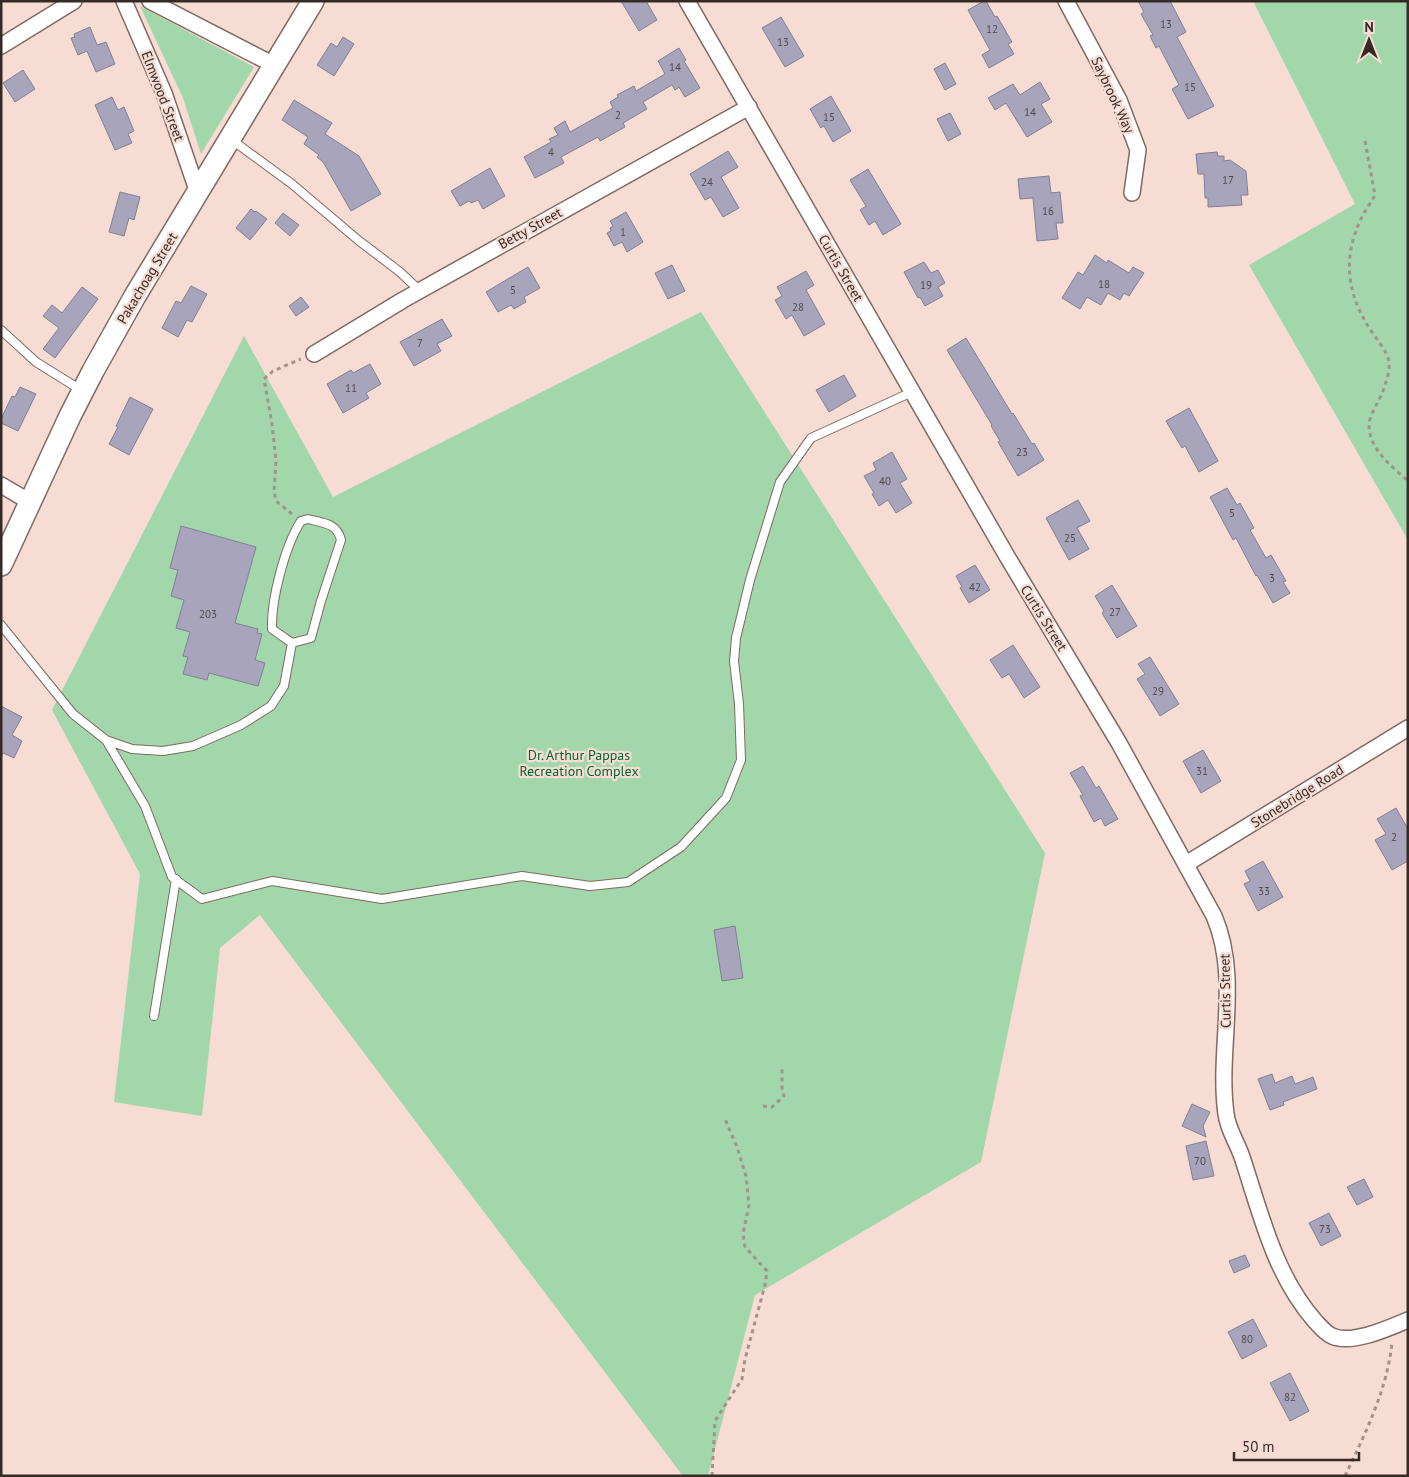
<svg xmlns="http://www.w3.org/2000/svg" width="1409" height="1477" viewBox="0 0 1409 1477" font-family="'PT Sans',sans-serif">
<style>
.green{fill:#a2d7ac}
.building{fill:#a8a4bb;stroke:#827f94}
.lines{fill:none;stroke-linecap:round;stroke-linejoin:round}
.lane-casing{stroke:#806960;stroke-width:10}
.street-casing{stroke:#806960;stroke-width:18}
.secondary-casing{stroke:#806960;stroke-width:24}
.path{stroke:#a49189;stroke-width:3;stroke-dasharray:4 4;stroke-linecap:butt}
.lane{stroke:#fff;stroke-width:8}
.street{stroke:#fff;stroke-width:15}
.secondary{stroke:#fff;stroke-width:21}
.labels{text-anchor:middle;stroke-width:4.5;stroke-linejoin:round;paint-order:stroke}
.number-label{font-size:11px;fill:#51494c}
.street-label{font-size:14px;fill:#342b27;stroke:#f6dcd2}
.park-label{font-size:14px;fill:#00682d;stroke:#f6dcd2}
</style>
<rect width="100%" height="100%" fill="#f6dcd2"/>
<!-- green -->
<path class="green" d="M1253 1H1408V540L1249 265 1355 204Z
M140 6 254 67 201 154 183 98Z
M701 312 1045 853 981 1162 755 1295 708 1476H683L260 915 220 948 202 1116 114 1102 140 874 52 710 244 336 333 497Z"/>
<!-- building -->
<path class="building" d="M621 1H646L657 20 639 31Z
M984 1H986L995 17 997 16 1012 42 1008 44 1014 54 989 68 982 55 990 50 968 10Z
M1138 1H1170L1186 32 1177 37 1214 106 1188 119 1172 89 1179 85 1159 46 1156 48 1150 36 1153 35 1141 14 1144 12Z
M781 17 804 56 785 67 762 28Z
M90 27 97 45 106 42 115 64 96 72 87 51 78 55 71 38 75 37 74 34Z
M343 37 354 44 334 76 317 65 331 43 337 47Z
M679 48 686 60 684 61 700 88 685 97 679 87 675 90 672 85 643 102 647 109 623 123 625 127 600 141 598 137 561 157 564 163 535 178 524 157 551 142 549 139 558 135 554 128 565 121 570 132 613 108 610 102 618 97 617 95 634 86 636 91 665 74 658 61Z
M945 63 956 84 945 90 934 69Z
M23 70 35 89 15 102 3 83Z
M1040 82 1050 99 1041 104 1052 122 1027 137 1006 103 995 110 988 98 1013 84 1020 95Z
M831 96 851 131 833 142 824 126 821 128 810 109Z
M112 97 118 110 124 107 134 131 128 134 132 143 115 150 95 105Z
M294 100 332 123 325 134 359 156 381 194 351 211 323 162 317 157 319 155 304 144 308 137 282 120Z
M950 113 961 134 948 141 937 119Z
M728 151 738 167 721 177 739 208 723 217 711 197 705 200 690 174Z
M1217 152 1218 156H1224V161L1230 160 1246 171 1248 195H1241L1242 205 1208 207V198H1205L1204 174H1198L1196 154Z
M490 168 505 196 483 209 478 200 471 203 469 201 460 206 451 191Z
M868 169 901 224 883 235 875 221 869 225 860 210 866 206 850 180Z
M1049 176 1051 193 1060 192 1063 223H1056L1058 239 1037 241 1033 198 1020 199 1018 179Z
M120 192 140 197 134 220 129 218 124 236 109 232Z
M251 209 255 212 256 211 267 219 250 240 236 228Z
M626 212 643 242 627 252 622 242 614 246 607 233 611 231 610 228 613 226 610 221Z
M283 213 299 225 290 236 275 223Z
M1095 255 1107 263 1108 260 1129 273 1133 267 1144 273 1129 296 1124 293 1120 300 1108 293 1101 305 1087 297 1080 309 1062 298 1078 272 1083 275Z
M924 262 931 273 938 270 945 283 938 287 943 296 925 306 920 297 918 298 904 272Z
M672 265 685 291 668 299 655 273Z
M528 267 540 288 524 297 526 302 514 309 511 305 498 312 486 292Z
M806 271 814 285 806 290 825 324 804 336 792 315 786 319 775 300 782 296 777 287Z
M191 286 207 294 192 322 187 320 178 337 162 328 176 301 181 303Z
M82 287 98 299 55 358 43 349 59 328 43 316 52 305 62 313Z
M301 297 309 307 296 316 289 306Z
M442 319 452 336 437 344 441 351 414 366 400 342Z
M966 338 1012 414 1013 413 1032 444 1034 443 1044 460 1018 476 998 442 1000 441 991 426 992 425 947 350Z
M370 364 381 384 366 393 369 398 343 413 327 384 351 370 353 373Z
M844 375 856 396 829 412 816 390Z
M20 387 36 394 18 431 1 423V419L12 396 15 397Z
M130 397 153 409 129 455 109 444 118 427 116 426Z
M1189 408 1218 461 1199 472 1185 446 1182 448 1166 421Z
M892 452 907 479 900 483 912 503 896 513 888 500 879 506 872 494 874 493 864 476 876 470 873 463Z
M1227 488 1237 505 1240 503 1254 528 1250 530 1266 558 1271 555 1286 581 1283 582 1290 593 1273 603 1257 575 1256 576 1236 538 1233 540 1210 497Z
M1078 500 1090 521 1077 528 1089 549 1069 560 1046 518Z
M181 526 256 547 235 623 258 629 257 633 262 634 255 660 265 663 258 686 209 673 207 680 183 674 188 657 183 656 190 632 176 628 184 600 171 596 178 570 170 568Z
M975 565 990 590 969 603 960 588 962 587 956 576Z
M1112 585 1137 626 1117 638 1102 613 1104 611 1095 596Z
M1013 645 1040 687 1024 698 1009 674 1002 678 990 660Z
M1150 657 1179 704 1160 716 1137 679 1145 674 1138 664Z
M1 706 22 717 12 735 22 741 14 758 3 753 1 757Z
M1203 750 1221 781 1201 793 1183 761Z
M1083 766 1096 788 1099 786 1118 819 1105 826 1101 818 1094 822 1080 796 1083 795 1070 773Z
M1396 808 1408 829V861L1392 870 1375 840 1386 834 1377 819Z
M1263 861 1283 897 1258 911 1244 884 1250 881 1245 871Z
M735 926 743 978 722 981 714 930Z
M1272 1074 1275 1083 1292 1076 1295 1084 1313 1077 1317 1089 1283 1102 1284 1105 1270 1110 1258 1079Z
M1192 1104 1210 1112 1203 1126 1206 1137 1182 1126Z
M1206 1141 1214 1176 1193 1180 1186 1146Z
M1364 1179 1373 1197 1357 1205 1347 1187Z
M1329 1213 1341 1236 1321 1246 1309 1223Z
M1245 1255 1250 1266 1234 1273 1229 1261Z
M1253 1319 1267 1346 1242 1359 1228 1332Z
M1290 1373 1309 1411 1290 1421 1270 1383Z"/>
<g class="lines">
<!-- lane casing -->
<g class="lane-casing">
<path id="lane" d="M232 140 292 184 358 240 400 272 419 290
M1 330 36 362 81 390
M308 519C323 523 337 523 341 540L321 601 311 638 292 643 272 629C271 599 285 546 301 521Z
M1 625 73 714 106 740 132 749 163 751 193 746 241 725 271 706 284 686 292 643
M106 740 145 806 172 877 202 899 272 881 382 899 522 876 590 886 628 882 681 847 726 798 741 760 739 704 734 661 736 638 750 580 780 482 811 438 912 392
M154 1016 176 879"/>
</g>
<!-- street casing -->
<g class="street-casing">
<path id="street" d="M124 1 164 93 198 193
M150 1 274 65
M687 1 1008 558 1119 743 1214 916C1241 979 1217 1049 1226 1114 1228 1130 1237 1142 1242 1157 1261 1214 1274 1274 1315 1321 1320 1326 1325 1333 1332 1336 1352 1345 1389 1328 1408 1320
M1066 1 1119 100 1138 150 1132 193
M1 46 74 1
M314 354 403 300 749 107
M1 485 30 502
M1186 864 1408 728"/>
</g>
<!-- secondary casing -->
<g class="secondary-casing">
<path id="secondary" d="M1 565 70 416 93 371 135 296 313 1"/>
</g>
<!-- path -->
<path class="path" d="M1365 141 1375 195C1370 204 1364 212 1360 221 1343 258 1347 292 1368 326 1374 336 1388 352 1389 362 1390 372 1386 382 1383 391 1379 401 1373 410 1370 419 1364 445 1391 466 1408 481
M292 514 276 501 274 491 276 461 272 424 264 379 273 371 301 359
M763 1106 772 1107 784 1096 782 1088V1069
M712 1476 715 1421 742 1379 745 1359 765 1285 767 1271 745 1247 743 1234 749 1205 746 1176 737 1147 725 1119
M1345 1476C1365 1434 1387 1390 1392 1343"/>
<!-- lane -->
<use href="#lane" class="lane"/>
<!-- street -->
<use href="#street" class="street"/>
<!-- secondary -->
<use href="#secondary" class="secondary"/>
</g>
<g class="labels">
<!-- number labels -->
<g class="number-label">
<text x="1166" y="28">13</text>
<text x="992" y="33">12</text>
<text x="783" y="46">13</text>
<text x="675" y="71">14</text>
<text x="1190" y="91">15</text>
<text x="1030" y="116">14</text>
<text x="618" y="119">2</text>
<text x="829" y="121">15</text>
<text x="551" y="156">4</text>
<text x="1228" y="184">17</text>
<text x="707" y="186">24</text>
<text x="1048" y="215">16</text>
<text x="623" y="236">1</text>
<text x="1104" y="288">18</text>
<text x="926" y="289">19</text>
<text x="513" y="294">5</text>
<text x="798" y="311">28</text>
<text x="420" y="347">7</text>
<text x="351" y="392">11</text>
<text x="1022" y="456">23</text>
<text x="885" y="485">40</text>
<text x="1232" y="517">5</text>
<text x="1070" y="542">25</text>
<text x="1272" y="582">3</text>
<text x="975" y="591">42</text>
<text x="1115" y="616">27</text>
<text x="208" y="618">203</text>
<text x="1158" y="695">29</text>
<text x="1202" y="775">31</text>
<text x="1394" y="841">2</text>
<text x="1264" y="895">33</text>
<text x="1200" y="1165">70</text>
<text x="1325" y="1233">73</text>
<text x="1247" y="1343">80</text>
<text x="1290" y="1401">82</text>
</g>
<!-- street labels -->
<g class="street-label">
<text transform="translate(1113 95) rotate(65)" y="5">Saybrook Way</text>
<text transform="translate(163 96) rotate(69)" y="5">Elmwood Street</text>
<text transform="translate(530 228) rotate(-29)" y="5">Betty Street</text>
<text transform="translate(841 268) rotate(60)" y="5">Curtis Street</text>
<text transform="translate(147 278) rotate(-59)" y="5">Pakachoag Street</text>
<text transform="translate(1044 618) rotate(58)" y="5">Curtis Street</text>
<text transform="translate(1297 796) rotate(-32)" y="5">Stonebridge Road</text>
<text transform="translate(1225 991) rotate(-91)" y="5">Curtis Street</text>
</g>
<!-- park labels -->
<g class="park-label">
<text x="579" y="760">Dr. Arthur Pappas<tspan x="579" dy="16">Recreation Complex</tspan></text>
</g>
</g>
<!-- border -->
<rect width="1409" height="1477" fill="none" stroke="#342b27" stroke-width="5"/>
<!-- north arrow -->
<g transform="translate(1369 40)" stroke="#f6dcd2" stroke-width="4" paint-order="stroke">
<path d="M0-4L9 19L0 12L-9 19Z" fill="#342b27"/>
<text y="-8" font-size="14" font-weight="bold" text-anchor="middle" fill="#342b27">N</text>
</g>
<!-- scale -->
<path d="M1234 1452v8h125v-8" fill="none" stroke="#342b27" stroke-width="2.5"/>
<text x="1242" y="1452" font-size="15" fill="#342b27" stroke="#f6dcd2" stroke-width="4" paint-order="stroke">50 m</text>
</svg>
